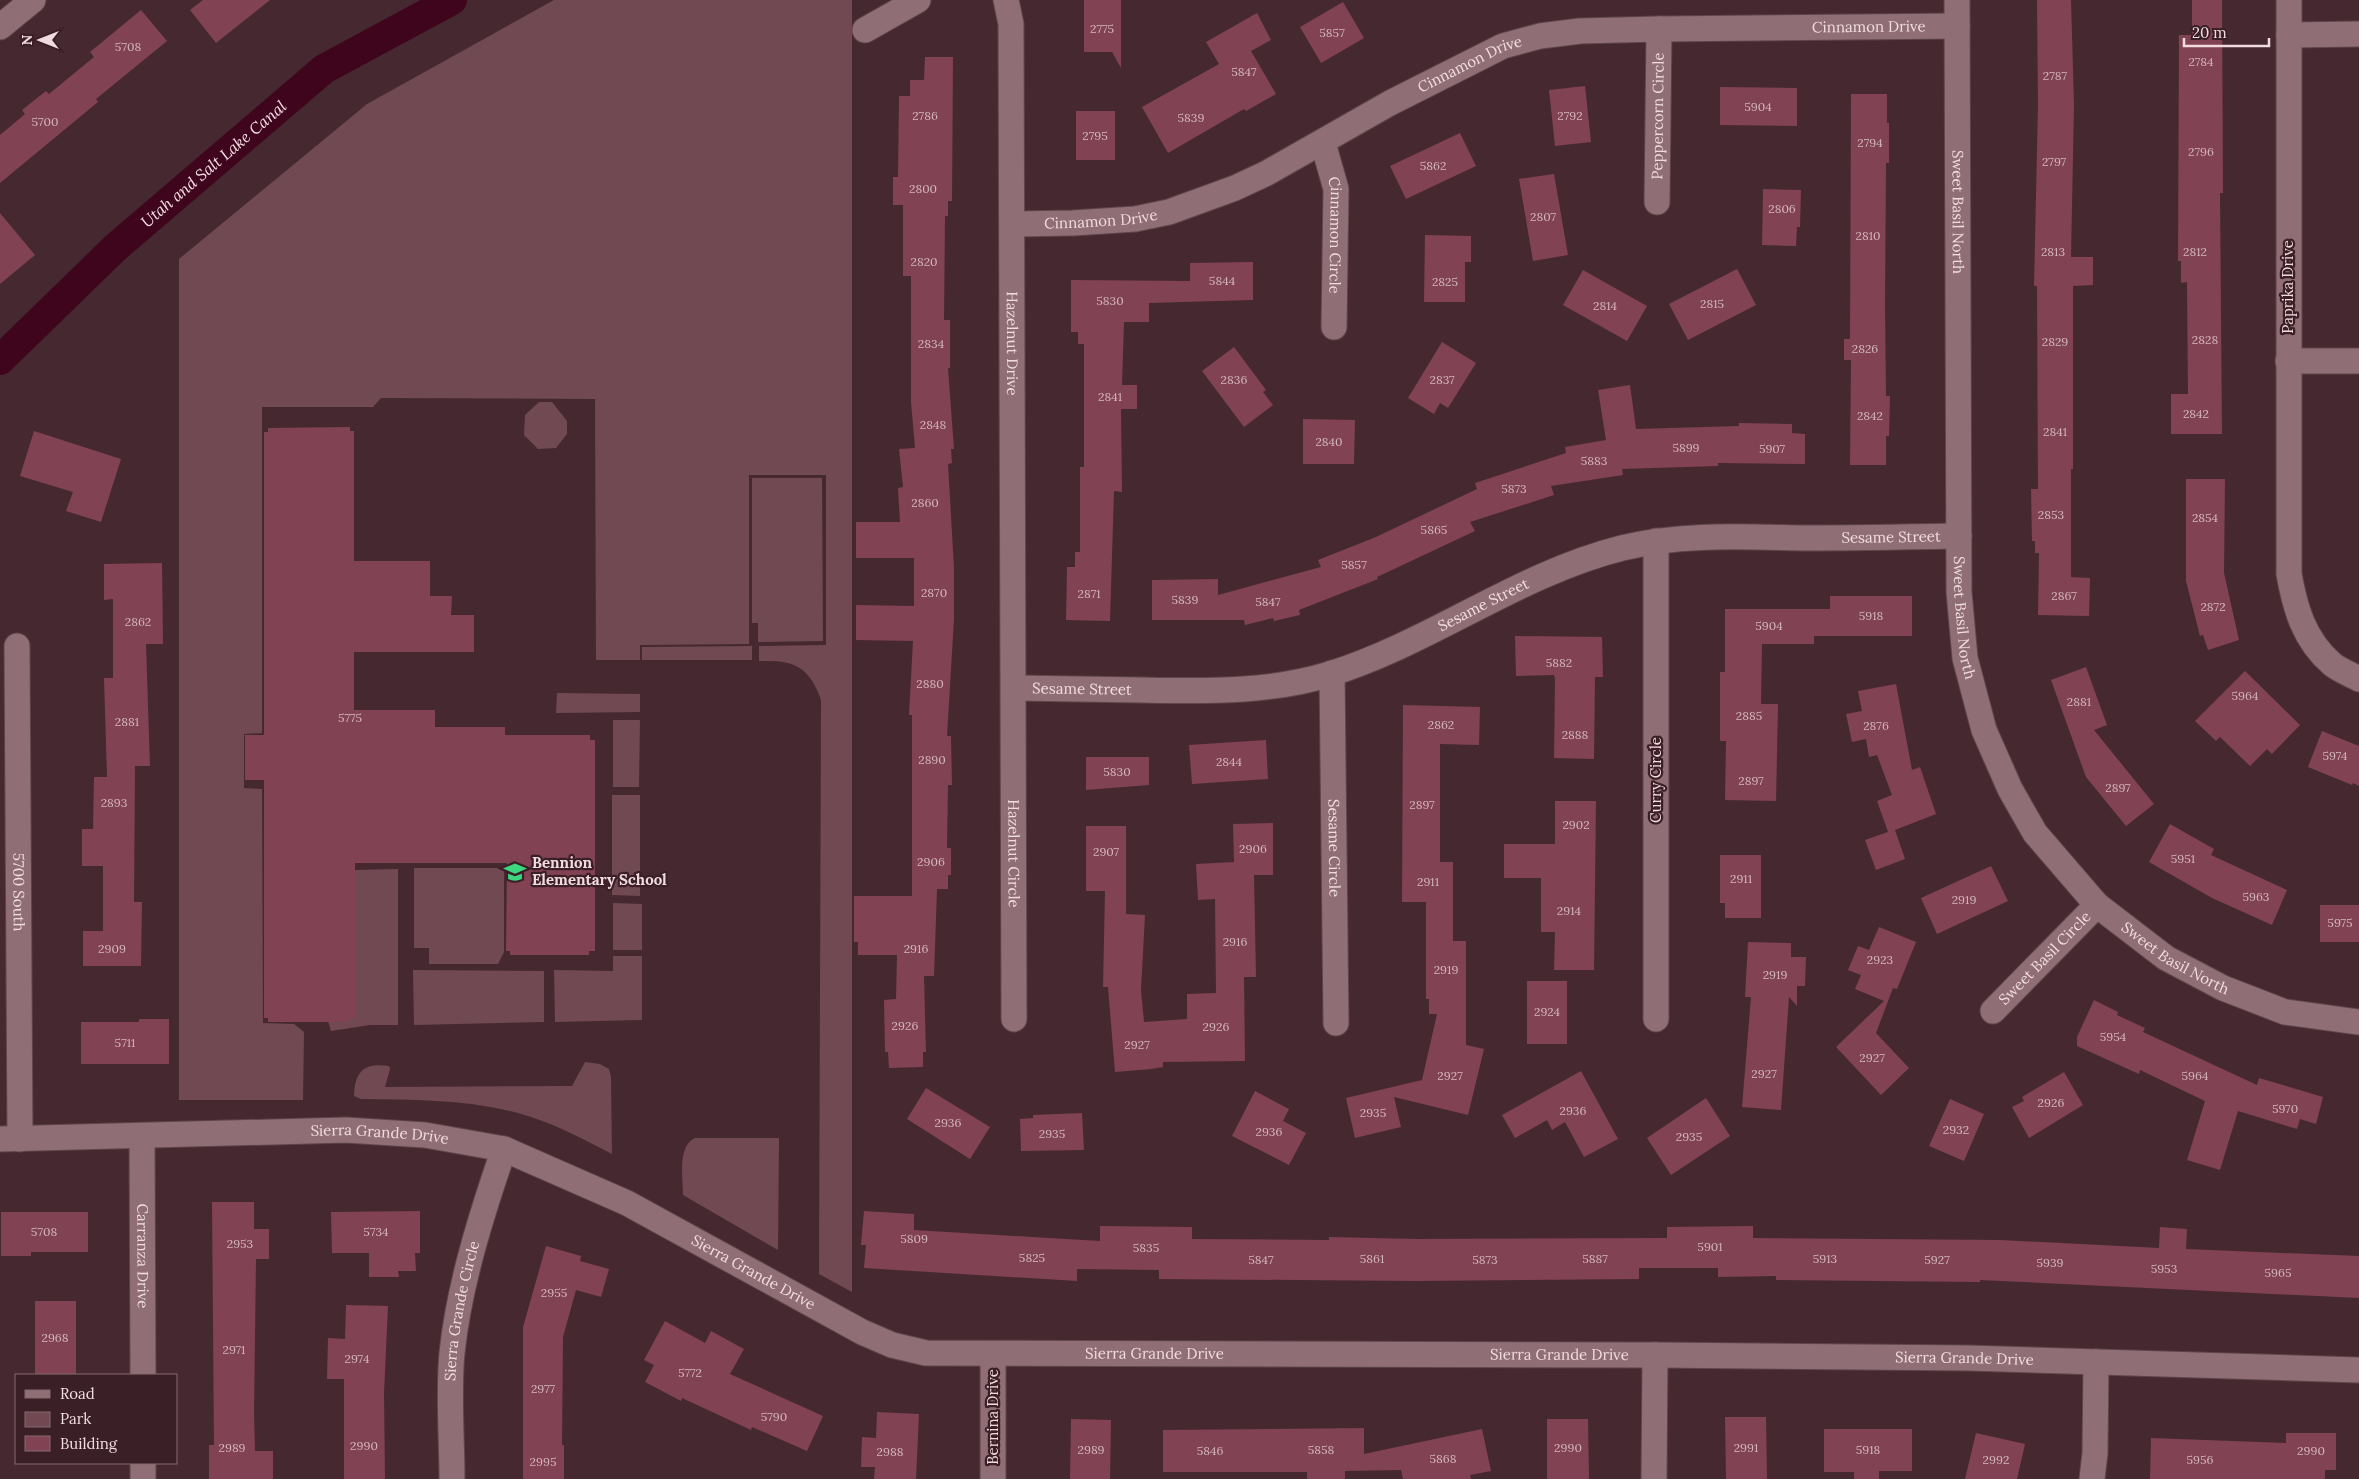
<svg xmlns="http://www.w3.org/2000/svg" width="2359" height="1479" viewBox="0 0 2359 1479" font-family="Lora,serif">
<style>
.green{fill:#704953}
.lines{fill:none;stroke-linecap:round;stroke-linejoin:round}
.canal{stroke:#3f051c;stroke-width:30}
.building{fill:#814254}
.minor-casing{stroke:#5e464c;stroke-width:27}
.minor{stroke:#906e76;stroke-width:25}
.labels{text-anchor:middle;stroke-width:4.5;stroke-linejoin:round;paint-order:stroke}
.number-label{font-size:12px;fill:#d4b6bd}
.street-label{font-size:15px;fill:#f0dce0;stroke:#3b1f27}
.poi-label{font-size:15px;font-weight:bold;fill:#f0dce0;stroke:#3b1f27;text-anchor:start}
.water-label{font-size:16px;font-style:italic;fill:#f3dee3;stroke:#3b1f27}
</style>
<rect width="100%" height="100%" fill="#462930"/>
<!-- green -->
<path class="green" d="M554 0H852V1292L819 1274 821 700C809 665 793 660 759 661V646L826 645V475H749V644L640 645V660H596L595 399 381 398 373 407H262V733L244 734V788L262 789 263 1023 294 1024 304 1032 303 1100H179V259L367 104Z
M539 402H552L567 421V434L556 448 538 449 524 435 525 415Z
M752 478H822L823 641 758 642V623H752Z
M752 646V660H642V647Z
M557 693 640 694V712L556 713Z
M613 720H640L639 787H613Z
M612 795H640V896L612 895Z
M414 868H504V952L498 964H429V948H414Z
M398 869V1025H370L331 1031 328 1021H350L355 870Z
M613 903 642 904V950H613Z
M613 956H642V1020L555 1022 554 970 613 971Z
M413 970 544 971V1022L414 1025Z
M585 1062 600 1064 609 1069 611 1077 612 1154C585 1140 557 1125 528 1116 474 1099 417 1100 361 1099L354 1096C355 1072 363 1062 389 1066L390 1069 385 1087 572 1086Z
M695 1138H779L778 1250 683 1195C683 1178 677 1146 695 1138Z"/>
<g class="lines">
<!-- canal -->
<path class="canal" id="s1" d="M0 360 115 248 324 69 452 0"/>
</g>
<!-- building -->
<path class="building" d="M203 0H270L216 43 190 10Z
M1084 0H1121V68L1112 52H1084Z
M2037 0H2071L2074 105 2071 257H2093V285L2073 286V469H2071V577L2090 578 2089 616 2038 615 2039 553H2035V541H2032L2031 489H2038L2037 286H2034L2038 105Z
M2192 0H2222L2223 193H2220L2222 434H2171V394H2188L2187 282 2181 283V261H2178L2179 35H2192Z
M1343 2 1364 38 1321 63 1300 27Z
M141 10 167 41 96 99 98 102 0 183V135L25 114 22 110 46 91 49 94 94 57 90 52Z
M1257 13 1271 40 1251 51 1276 94 1246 111 1244 109 1168 153 1142 107 1219 64 1206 42Z
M925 57H953L952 201H948V216H945L944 320H950V368H948L954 449H951L952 463 948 464 954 568V619L947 736H951L952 785H948L947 848H951V875H948V889H937L934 976H924L926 1052H923V1067L889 1068 888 1052H885L884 1000 896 999 897 955H858V942H854V896H912V715H909L913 641 856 640V605L914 606V558H856V522H900L898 488 903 487 899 449 915 448 911 402V276H903V205H893V177H898L899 96H910V80H924Z
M1585 86 1591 142 1555 146 1549 90Z
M1720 87 1797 88V126L1720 125Z
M1851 94H1887V123H1889V163H1886L1885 305 1886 396H1890L1889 436H1886V465H1850L1851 360H1844V339H1850Z
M1076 111H1115V160H1076Z
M1460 133 1476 166 1406 199 1390 166Z
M1554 174 1568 255 1533 261 1519 179Z
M1763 189 1801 190 1800 227H1797L1796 246 1762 245Z
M0 213 35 255 0 284Z
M1425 235 1471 236V262H1465V302H1424Z
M1253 262V300L1149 303V322H1124L1122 385H1137V409H1121L1122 492 1114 491 1110 621 1066 620 1067 567H1075V552H1080V467H1084V344H1078V332H1071V280L1190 281V263Z
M1737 269 1756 305 1688 340 1669 304Z
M1583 270 1647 306 1627 341 1563 305Z
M1442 342 1476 363 1448 408 1440 403 1434 414 1408 398Z
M1234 347 1266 390 1263 392 1273 405 1244 427 1202 371Z
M1630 385 1636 429 1739 426V423L1792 424V433L1805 434V464L1718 463V466L1622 469 1623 475 1551 486 1554 495 1470 522 1475 531 1377 577 1378 579 1299 610 1300 615 1274 621 1273 618 1245 625 1244 620H1152V580L1218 579V595L1321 567 1318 560 1376 537 1477 489 1475 483 1566 453 1565 447 1606 440 1598 390Z
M1303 419 1355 420 1354 464H1303Z
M350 427V431H354V561H430V596H452L451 615H474V652H354V710H435V727H505V735H590V740H595V951H589V955H510V951H506L507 863H355V1018H350V1022H268V1018H264V780H245V735H264V432H268V428Z
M34 431 121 459 101 522 66 511 73 492 20 476Z
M2186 479H2225L2224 573 2239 640 2208 650 2203 635 2200 636 2186 581Z
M162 563 163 644H146L150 766H135L134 902H142L141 966H83V931H103V866H82V829H93L94 777H107L104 678H113V599L104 600V564Z
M1830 596H1912V636H1814V644H1762L1761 704H1778L1776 801 1725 800 1726 741H1720V672H1725V609H1830Z
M1515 636 1602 637 1603 677H1595L1594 759 1554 758 1555 678 1554 675 1516 676Z
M2086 667 2107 725 2094 730 2154 804 2126 826 2086 777 2051 680Z
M2245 671 2300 725 2272 754 2267 749 2250 766 2220 737 2216 741 2195 721Z
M1896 684 1912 770 1920 767 1936 814 1895 830 1905 859 1876 870 1865 840 1888 832 1877 801 1892 795 1877 755 1869 757 1866 739 1852 742 1846 714 1862 711 1858 691Z
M1403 705 1480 707 1479 745 1440 744V862H1453V941H1466V1045L1484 1049 1468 1115 1394 1097 1401 1127 1355 1138 1346 1098 1422 1080 1437 1014H1429V999H1426V902H1402Z
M2322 731 2359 746V786L2353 783 2352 785 2308 767Z
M1266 740 1268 779 1192 784 1189 745Z
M1086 757H1149V785L1086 790Z
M1555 801H1596L1594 970H1554L1555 932H1541V878H1504V844H1555Z
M1273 823V875H1254L1256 977H1244L1245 1061 1163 1062V1067L1151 1069 1115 1072 1108 987H1103L1105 891H1086V826H1126V914L1145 915 1141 990 1144 1022 1187 1019V994L1216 993 1215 899 1198 900 1196 864 1234 862 1233 824Z
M2170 824 2214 849 2211 855 2287 890 2272 925 2212 898 2149 862Z
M1720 855H1761V918H1725V903H1720Z
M1991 866 2008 901 1937 934 1921 898Z
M2320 905H2359V942H2320Z
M1879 927 1916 942 1897 989 1893 988 1876 1033 1909 1068 1881 1095 1836 1047 1884 1001 1855 989 1861 975 1848 970 1858 946 1869 950Z
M1748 942 1791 943V957H1806L1805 986H1797V1006L1789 997 1781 1110 1742 1107 1751 997H1745Z
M1527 981H1567V1044H1527Z
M2094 1000 2118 1012 2117 1015 2145 1028 2143 1032 2257 1085 2259 1078 2323 1097 2316 1124 2300 1119 2297 1129 2238 1111 2220 1170 2187 1160 2205 1101 2140 1070 2139 1074 2077 1046V1037Z
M139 1019H169V1064H81V1022H139Z
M1581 1071 1618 1139 1584 1157 1565 1122 1552 1130 1547 1120 1515 1138 1502 1115Z
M2064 1072 2083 1105 2029 1138 2012 1107 2024 1101 2022 1097Z
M926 1088 990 1127 970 1159 907 1119Z
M1255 1091 1289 1109 1283 1121 1306 1133 1289 1165 1232 1136Z
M1706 1098 1730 1136 1671 1175 1647 1138Z
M1950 1099 1984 1114 1964 1161 1929 1146Z
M1082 1113 1084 1150 1021 1151 1020 1119 1033 1118V1115Z
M212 1202H254V1229H269V1259H256L254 1413 255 1451H273V1479H209V1445H214Z
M420 1211V1253H415L416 1271H398L399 1277H369V1253H332L331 1212Z
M864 1211 914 1214V1230L1100 1241V1226L1192 1227V1239L1329 1240V1237L1416 1239 1667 1238V1227L1753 1226V1238L2000 1240 2159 1248 2160 1227 2187 1229 2186 1249 2359 1256V1298L1980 1280V1282L1776 1280V1276L1718 1277V1268H1639V1279L1415 1281 1159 1279V1270L1077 1269V1281L864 1268 866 1245H861Z
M1 1212H88V1252H31V1256H1Z
M546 1246 581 1256 580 1261 609 1269 601 1297 576 1290 563 1337 562 1445H564V1479H523V1327Z
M35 1301H76V1375H35Z
M346 1305 388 1306 384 1393 385 1479H344V1379H327L328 1338 345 1339Z
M665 1321 705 1343 711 1331 744 1349 730 1374 823 1416 807 1451 752 1427 751 1430 682 1398 681 1401 645 1382 654 1365 644 1360Z
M877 1412 919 1414 916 1479H874L875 1467H861L862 1437 876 1438Z
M1725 1417H1766L1767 1479H1726Z
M1071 1419 1111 1420 1110 1479H1070Z
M1547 1419H1588L1589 1479H1547Z
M1364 1428V1454L1482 1429 1491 1471 1470 1475 1471 1479H1403L1401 1470 1345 1471V1479H1307V1472H1163V1430Z
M1824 1429H1912V1471H1879V1479H1854V1472H1824Z
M1976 1433 2025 1444 2017 1479H1965Z
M2286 1433H2336V1470H2325V1479H2150L2151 1438 2286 1443Z"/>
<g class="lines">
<!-- minor casing -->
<g class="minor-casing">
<g id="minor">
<path id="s2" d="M1006 0 1011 24 1014 1019"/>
<path id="s3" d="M1957 0 1959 592 1965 658 1984 730 2010 789 2035 833 2097 905 2166 958 2223 988 2285 1012 2359 1022"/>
<path d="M2289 0V574C2295 608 2304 640 2332 664 2339 670 2350 674 2359 679"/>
<path d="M0 27 33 0"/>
<path d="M865 30 918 0"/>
<path d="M2289 35 2359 34"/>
<path id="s4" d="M1323 143 1336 189 1334 327"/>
<path id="s5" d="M1657 202 1659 29"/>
<path id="s6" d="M1012 224 1073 223 1135 219 1169 212 1235 188 1267 173 1390 103 1503 46 1540 36 1580 31 1659 29 1957 26"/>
<path d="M2288 361H2359"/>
<path d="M1656 541V1019"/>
<path id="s7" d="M17 646 20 1139"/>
<path id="s8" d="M1332 673 1336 1023"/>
<path id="s9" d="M1014 688C1056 689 1099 689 1141 690 1205 691 1268 693 1330 674 1432 642 1518 574 1622 548 1682 533 1745 537 1807 538 1858 538 1908 537 1959 536"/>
<path id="s10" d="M1993 1011 2097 905"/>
<path id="s11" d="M142 1136 143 1375"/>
<path id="s12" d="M0 1139 346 1130 425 1135 504 1149 627 1203 862 1332 892 1345 926 1353 1655 1355 1968 1358 2359 1370"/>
<path d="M143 1463V1479"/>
<path id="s13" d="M452 1479C452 1438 448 1394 452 1353 459 1285 482 1213 504 1149"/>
<path d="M993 1479V1354"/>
<path d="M1654 1479 1655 1355"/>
<path d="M2092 1479 2095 1453 2096 1362"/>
</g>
</g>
<!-- minor -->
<use href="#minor" class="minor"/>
</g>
<!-- icons -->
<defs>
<g id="school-bare" transform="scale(1.725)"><path d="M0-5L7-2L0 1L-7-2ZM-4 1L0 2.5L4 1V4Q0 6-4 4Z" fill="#3cd77e" stroke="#3b1f27" stroke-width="2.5" paint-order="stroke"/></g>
</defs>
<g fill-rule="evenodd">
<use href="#school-bare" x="515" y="872"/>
</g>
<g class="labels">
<!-- number labels -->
<g class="number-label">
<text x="1102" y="33">2775</text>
<text x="1332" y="37">5857</text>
<text x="128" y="51">5708</text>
<text x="2201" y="66">2784</text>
<text x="1244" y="76">5847</text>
<text x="2055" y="80">2787</text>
<text x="1758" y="111">5904</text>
<text x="925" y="120">2786</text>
<text x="1570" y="120">2792</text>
<text x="1191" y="122">5839</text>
<text x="45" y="126">5700</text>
<text x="1095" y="140">2795</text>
<text x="1870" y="147">2794</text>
<text x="2201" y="156">2796</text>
<text x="2054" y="166">2797</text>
<text x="1433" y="170">5862</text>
<text x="923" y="193">2800</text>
<text x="1782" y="213">2806</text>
<text x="1543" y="221">2807</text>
<text x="1868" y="240">2810</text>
<text x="2053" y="256">2813</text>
<text x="2195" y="256">2812</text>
<text x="924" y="266">2820</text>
<text x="1222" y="285">5844</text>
<text x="1445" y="286">2825</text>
<text x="1110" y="305">5830</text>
<text x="1712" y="308">2815</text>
<text x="1605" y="310">2814</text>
<text x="2205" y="344">2828</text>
<text x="2055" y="346">2829</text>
<text x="931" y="348">2834</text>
<text x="1865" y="353">2826</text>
<text x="1234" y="384">2836</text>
<text x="1442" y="384">2837</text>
<text x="1110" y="401">2841</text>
<text x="2196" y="418">2842</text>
<text x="1870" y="420">2842</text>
<text x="933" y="429">2848</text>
<text x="2055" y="436">2841</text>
<text x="1329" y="446">2840</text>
<text x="1686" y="452">5899</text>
<text x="1772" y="453">5907</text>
<text x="1594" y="465">5883</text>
<text x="1514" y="493">5873</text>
<text x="925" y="507">2860</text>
<text x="2051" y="519">2853</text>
<text x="2205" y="522">2854</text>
<text x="1434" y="534">5865</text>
<text x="1354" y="569">5857</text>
<text x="934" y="597">2870</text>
<text x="1089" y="598">2871</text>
<text x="2064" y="600">2867</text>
<text x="1185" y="604">5839</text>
<text x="1268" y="606">5847</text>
<text x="2213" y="611">2872</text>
<text x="1871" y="620">5918</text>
<text x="138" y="626">2862</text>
<text x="1769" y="630">5904</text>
<text x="1559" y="667">5882</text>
<text x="930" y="688">2880</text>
<text x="2245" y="700">5964</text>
<text x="2079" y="706">2881</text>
<text x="1749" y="720">2885</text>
<text x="350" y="722">5775</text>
<text x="127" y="726">2881</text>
<text x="1441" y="729">2862</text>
<text x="1876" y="730">2876</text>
<text x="1575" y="739">2888</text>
<text x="2335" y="760">5974</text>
<text x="932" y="764">2890</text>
<text x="1229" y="766">2844</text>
<text x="1117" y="776">5830</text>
<text x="1751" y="785">2897</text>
<text x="2118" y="792">2897</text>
<text x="114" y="807">2893</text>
<text x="1422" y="809">2897</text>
<text x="1576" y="829">2902</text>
<text x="1253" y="853">2906</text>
<text x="1106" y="856">2907</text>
<text x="2183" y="863">5951</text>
<text x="931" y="866">2906</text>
<text x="1741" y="883">2911</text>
<text x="1428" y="886">2911</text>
<text x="2256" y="901">5963</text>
<text x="1964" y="904">2919</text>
<text x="1569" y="915">2914</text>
<text x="2340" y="927">5975</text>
<text x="1235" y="946">2916</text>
<text x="112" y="953">2909</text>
<text x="916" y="953">2916</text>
<text x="1880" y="964">2923</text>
<text x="1446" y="974">2919</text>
<text x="1775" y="979">2919</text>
<text x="1547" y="1016">2924</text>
<text x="905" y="1030">2926</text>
<text x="1216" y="1031">2926</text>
<text x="2113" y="1041">5954</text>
<text x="125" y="1047">5711</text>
<text x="1137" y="1049">2927</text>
<text x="1872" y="1062">2927</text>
<text x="1764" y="1078">2927</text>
<text x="1450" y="1080">2927</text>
<text x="2195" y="1080">5964</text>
<text x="2051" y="1107">2926</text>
<text x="2285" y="1113">5970</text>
<text x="1573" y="1115">2936</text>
<text x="1373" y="1117">2935</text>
<text x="948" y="1127">2936</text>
<text x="1956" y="1134">2932</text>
<text x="1269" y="1136">2936</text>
<text x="1052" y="1138">2935</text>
<text x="1689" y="1141">2935</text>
<text x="44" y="1236">5708</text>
<text x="376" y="1236">5734</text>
<text x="914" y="1243">5809</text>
<text x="240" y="1248">2953</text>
<text x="1710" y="1251">5901</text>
<text x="1146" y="1252">5835</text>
<text x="1032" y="1262">5825</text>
<text x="1372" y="1263">5861</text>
<text x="1595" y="1263">5887</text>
<text x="1825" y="1263">5913</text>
<text x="1261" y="1264">5847</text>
<text x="1485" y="1264">5873</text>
<text x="1937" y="1264">5927</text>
<text x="2050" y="1267">5939</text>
<text x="2164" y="1273">5953</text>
<text x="2278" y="1277">5965</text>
<text x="554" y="1297">2955</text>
<text x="55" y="1342">2968</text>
<text x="234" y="1354">2971</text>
<text x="357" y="1363">2974</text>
<text x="690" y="1377">5772</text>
<text x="543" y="1393">2977</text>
<text x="774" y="1421">5790</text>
<text x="364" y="1450">2990</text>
<text x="232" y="1452">2989</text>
<text x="1568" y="1452">2990</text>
<text x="1746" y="1452">2991</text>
<text x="1091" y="1454">2989</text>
<text x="1321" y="1454">5858</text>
<text x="1868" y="1454">5918</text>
<text x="1210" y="1455">5846</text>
<text x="2311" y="1455">2990</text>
<text x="890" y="1456">2988</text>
<text x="1443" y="1463">5868</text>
<text x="1996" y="1464">2992</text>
<text x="2200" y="1464">5956</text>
<text x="543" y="1466">2995</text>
</g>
<!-- street labels -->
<g class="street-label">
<text dy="5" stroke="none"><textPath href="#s6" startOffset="899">Cinnamon Drive</textPath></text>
<text dy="5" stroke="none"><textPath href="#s6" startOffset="494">Cinnamon Drive</textPath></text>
<text dy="5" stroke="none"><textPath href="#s5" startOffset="86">Peppercorn Circle</textPath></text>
<text dy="5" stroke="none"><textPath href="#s3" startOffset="212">Sweet Basil North</textPath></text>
<text dy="5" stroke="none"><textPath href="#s6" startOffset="89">Cinnamon Drive</textPath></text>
<text dy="5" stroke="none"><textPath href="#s4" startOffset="94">Cinnamon Circle</textPath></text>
<text transform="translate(2288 287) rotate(-90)" y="5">Paprika Drive</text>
<text dy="5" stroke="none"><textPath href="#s2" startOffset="344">Hazelnut Drive</textPath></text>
<text dy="5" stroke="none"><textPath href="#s9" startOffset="906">Sesame Street</textPath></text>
<text dy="5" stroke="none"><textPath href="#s9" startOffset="486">Sesame Street</textPath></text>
<text dy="5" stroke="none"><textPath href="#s3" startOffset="618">Sweet Basil North</textPath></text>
<text dy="5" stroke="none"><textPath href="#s9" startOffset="68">Sesame Street</textPath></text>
<text transform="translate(1656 780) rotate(-90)" y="5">Curry Circle</text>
<text dy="5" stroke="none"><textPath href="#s8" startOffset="175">Sesame Circle</textPath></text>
<text dy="5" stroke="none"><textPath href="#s2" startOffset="854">Hazelnut Circle</textPath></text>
<text dy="5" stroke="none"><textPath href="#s7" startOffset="246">5700 South</textPath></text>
<text dy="5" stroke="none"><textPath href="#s3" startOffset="1038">Sweet Basil North</textPath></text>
<text dy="5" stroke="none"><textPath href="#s10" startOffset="74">Sweet Basil Circle</textPath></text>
<text dy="5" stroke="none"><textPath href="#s12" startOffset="380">Sierra Grande Drive</textPath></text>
<text dy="5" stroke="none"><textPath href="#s11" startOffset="120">Carranza Drive</textPath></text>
<text dy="5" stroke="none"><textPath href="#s12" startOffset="784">Sierra Grande Drive</textPath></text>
<text dy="5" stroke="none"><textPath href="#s13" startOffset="169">Sierra Grande Circle</textPath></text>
<text dy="5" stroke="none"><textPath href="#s12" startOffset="1204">Sierra Grande Drive</textPath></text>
<text dy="5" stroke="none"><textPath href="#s12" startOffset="1609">Sierra Grande Drive</textPath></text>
<text dy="5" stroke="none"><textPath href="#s12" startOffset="2014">Sierra Grande Drive</textPath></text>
<text transform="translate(993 1417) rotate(-90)" y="5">Bernina Drive</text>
</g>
<!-- poi labels -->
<g class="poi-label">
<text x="532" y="868">Bennion<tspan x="532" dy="17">Elementary School</tspan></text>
</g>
<!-- water labels -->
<g class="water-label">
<text dy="6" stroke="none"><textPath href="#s1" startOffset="290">Utah and Salt Lake Canal</textPath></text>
</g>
</g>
<!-- legend -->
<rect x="15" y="1374" width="162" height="90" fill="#3b1f27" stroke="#836b71"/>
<rect x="25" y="1390" width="25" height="8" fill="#906e76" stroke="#836b71"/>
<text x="60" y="1399" font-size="15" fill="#f0dce0">Road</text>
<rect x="25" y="1412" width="25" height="15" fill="#704953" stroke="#836b71"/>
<text x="60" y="1424" font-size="15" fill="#f0dce0">Park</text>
<rect x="25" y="1436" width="25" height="15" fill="#814254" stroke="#836b71"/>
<text x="60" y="1449" font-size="15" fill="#f0dce0">Building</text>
<!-- north arrow -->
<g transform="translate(40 40) rotate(270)" stroke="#3b1f27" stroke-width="4" paint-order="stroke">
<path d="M0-4L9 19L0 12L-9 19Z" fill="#f0dce0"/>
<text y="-8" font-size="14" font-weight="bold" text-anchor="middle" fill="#f0dce0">N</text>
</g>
<!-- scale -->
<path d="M2184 38v8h85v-8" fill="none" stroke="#f0dce0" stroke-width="2.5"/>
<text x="2192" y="38" font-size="15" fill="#f0dce0" stroke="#3b1f27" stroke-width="4" paint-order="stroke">20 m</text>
</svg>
